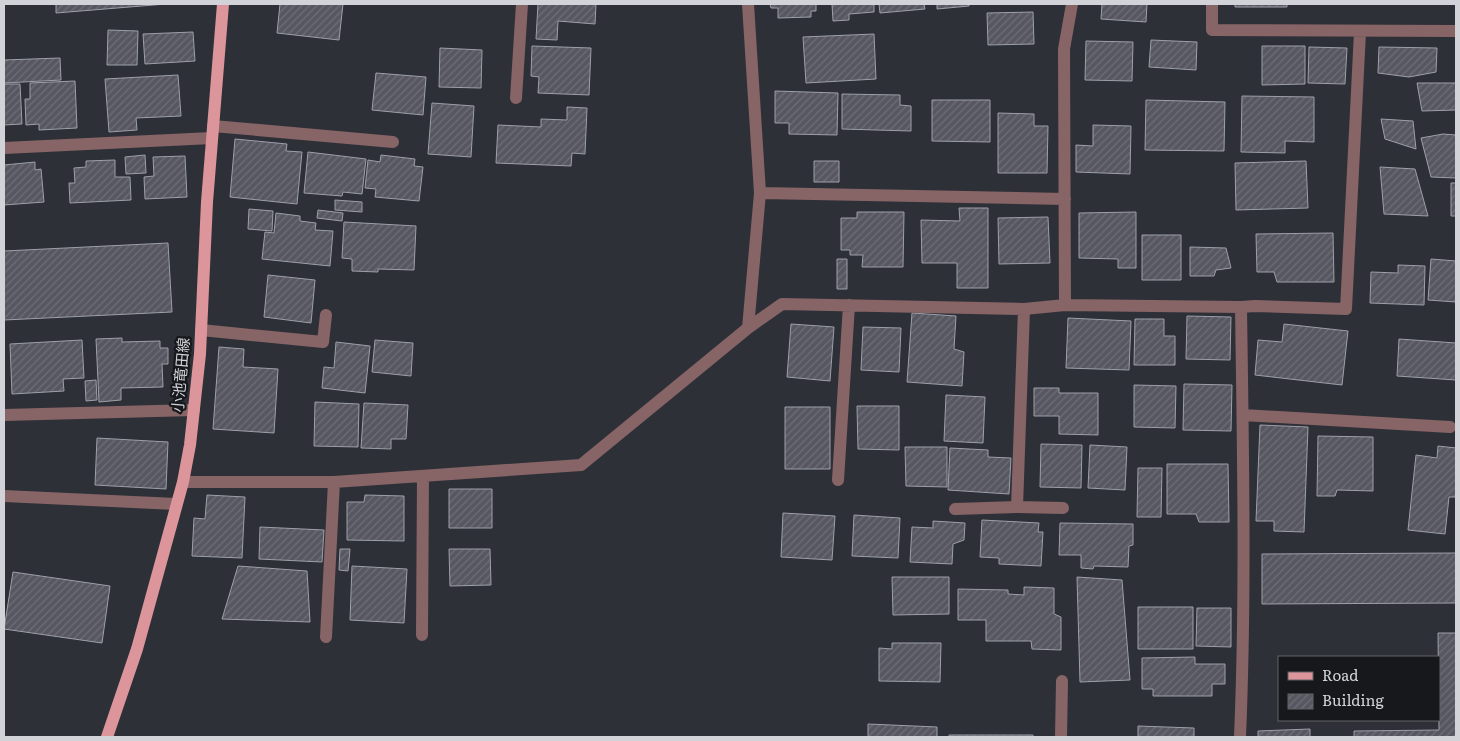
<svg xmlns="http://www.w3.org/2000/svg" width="1460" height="741" viewBox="0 0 1460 741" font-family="Literata,'Noto Sans JP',serif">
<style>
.building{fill:url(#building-hatch);stroke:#9d9fa9}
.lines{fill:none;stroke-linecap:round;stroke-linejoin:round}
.minor{stroke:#876466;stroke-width:12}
.major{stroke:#dc959b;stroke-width:12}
.labels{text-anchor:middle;stroke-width:4.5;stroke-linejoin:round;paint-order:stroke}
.street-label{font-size:15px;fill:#d2d3d8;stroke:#17181c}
</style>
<defs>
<pattern id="building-hatch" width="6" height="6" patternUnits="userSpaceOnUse" patternTransform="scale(1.25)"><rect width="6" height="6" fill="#565760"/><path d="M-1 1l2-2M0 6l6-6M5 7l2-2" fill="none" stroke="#6d6e76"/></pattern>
</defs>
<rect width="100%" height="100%" fill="#2e3038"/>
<!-- building -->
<path class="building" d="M56 4H166L56 13Z
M280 4H343L339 40 277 33Z
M538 4H596L595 24 558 21 557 40 536 39Z
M770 4H816V11H811V17L778 18V8H771Z
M832 4H874V12L849 14V20L833 21Z
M879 4H924L925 9 880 13Z
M937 4H969V6L937 9Z
M1102 4H1147L1146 22 1101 19Z
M1235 4H1287V7H1235Z
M1033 12 1034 44 988 45 987 13Z
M108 30 138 31 137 65H107Z
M193 32 195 61 145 64 143 34Z
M874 34 876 79 806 83 803 37Z
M1151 40 1197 42 1196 70 1149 67Z
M1086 41 1133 42 1132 81 1085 80Z
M532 46 591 48 589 95 538 93 539 77 531 76Z
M1262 46H1305V84L1262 85Z
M1309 47 1347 48 1345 84 1308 83Z
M1379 47 1437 48 1436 72 1409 77 1378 73Z
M440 48 482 50 481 88 439 87Z
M60 58 61 80 4 83V60Z
M376 73 426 77 423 115 372 110Z
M178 75 181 116 136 118 137 130 109 132 105 79Z
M75 81 77 128 39 130V124L26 125 25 99H30V83Z
M1417 83H1456V110L1422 111Z
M4 84H20L22 124 4 125Z
M775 91 838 93 837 135 789 134V123H775Z
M842 94 900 95V105L911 106V131L842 129Z
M1242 96 1314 97V142L1285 141V153L1241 152Z
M932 100H990V142L932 141Z
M1146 100 1225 102 1224 151 1145 150Z
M432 103 474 106 471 157 428 154Z
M567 107 587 108 585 154 572 153 571 166 496 163 498 125 541 127V119L567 120Z
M998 113 1034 114V126H1048L1047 173H998Z
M1381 119 1413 121 1416 149 1385 139Z
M1093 125 1131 126 1130 174 1076 172V145L1093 146Z
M1443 134 1456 135V178L1431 177 1421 138Z
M235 139 287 144 286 151 302 152 297 204 230 197Z
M308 152 366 159 362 194 343 192 342 196 304 193Z
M145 155 146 173 126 174 125 157Z
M381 155 415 159 414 166 423 167 419 201 375 197 376 189 365 188 368 160 380 162Z
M185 156 187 197 145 199 144 177 154 176 153 157Z
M115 160V177H130L131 200 70 203 69 183H75L74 168 86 167V161Z
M814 161H839V182H814Z
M1306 161 1308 208 1236 210 1235 163Z
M35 162V170L41 169 44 202 4 205V165Z
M1380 167 1415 169 1428 216 1384 214Z
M1451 183H1456V216H1451Z
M335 200 362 202V212L335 210Z
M959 208H988V288H957V263H922L921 220 960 221Z
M249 209 273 211 272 231 248 229Z
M318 210 343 213 342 221 317 218Z
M857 212H904L903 267H862L863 255H850V250H841V218H857Z
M1136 212V268H1118V259L1079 258V213Z
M276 213 300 216V221L316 223 315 230 333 231 330 266 262 259 265 232 274 233Z
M1048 217 1050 263 999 264 998 218Z
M344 222 416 226 414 270 378 269V272L352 271V259L342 258Z
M1333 233 1334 282H1277L1274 272H1257L1256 234Z
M1142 235H1181V280H1142Z
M168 243 172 312 4 320V251Z
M1190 247 1226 248 1231 268 1216 270 1214 276H1190Z
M837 259H847V289H837Z
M1431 259 1456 261V302L1428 300Z
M1398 265 1425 266 1424 305 1370 303 1371 272 1398 273Z
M268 275 315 280 311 323 264 317Z
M912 313 956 316 954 349 964 352 962 386 907 382Z
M1187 316 1231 317 1230 360 1186 359Z
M1068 318 1131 321 1129 370 1066 368Z
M1135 319H1164V336H1175V365H1134Z
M791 324 834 327 830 381 787 377Z
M1284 324 1348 331 1342 385 1255 375 1258 340 1282 342Z
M863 327 901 328 899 372 861 370Z
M122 338V342L160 341V348H168V364H162L163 387 121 388V400L99 402 96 339Z
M1399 339 1456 343V380L1397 376Z
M82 340 84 378 63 379 64 391 12 394 10 344Z
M375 340 413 343 411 376 372 372Z
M336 342 370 346 365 393 322 388 324 367 334 368Z
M219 347 244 349 243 367 278 369 274 433 213 429Z
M96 380 97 400 86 401 85 381Z
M1184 384 1232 385 1231 431 1183 430Z
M1134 385 1176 386 1175 428 1134 427Z
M1034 388H1059V393H1098V435L1059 434V416H1034Z
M946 395 985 397 983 443 944 441Z
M315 402 359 404 358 447 314 446Z
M364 403 408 405 406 439H391V449L361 448Z
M857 406H899V450L858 449Z
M785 407H830V469H785Z
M1260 425 1308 427 1304 532 1274 531V521H1256Z
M1318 436 1373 437V491L1337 490 1335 496H1317Z
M97 438 168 442 166 489 95 485Z
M1041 444 1082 445 1081 488 1040 487Z
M1090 445 1127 447 1125 490 1088 488Z
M1438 446 1456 448V497H1449L1445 534 1408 530 1416 455 1437 458Z
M905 447H947V487L906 486Z
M950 448 988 450V457L1011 458 1009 494 948 490Z
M1167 464H1228L1229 522H1199L1196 514H1167Z
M1138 468H1162L1161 517H1137Z
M449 489H492V528H449Z
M207 495 245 497 242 558 192 556 194 518 205 519Z
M365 495 404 496V541L347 540V502H364Z
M783 513 835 516 832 560 781 557Z
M854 515 900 518 898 558 852 556Z
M982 520 1039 523 1038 532H1043L1041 566 999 564V558L980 557Z
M933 521 965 523 964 540 953 544 952 564 910 562 912 527 933 528Z
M1060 523 1133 524V545L1129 546 1128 567 1094 566 1093 569 1081 568V555H1059Z
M260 527 324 530 322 562 259 559Z
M340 549H350L348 571 339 570Z
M449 549H490L491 585 450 586Z
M1456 553V603L1262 604V554Z
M238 566 307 571 310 622 222 619Z
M352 566 407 569 404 623 350 620Z
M13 572 110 586 102 643 4 629Z
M892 577H949V614L893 615Z
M1077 577 1122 580 1130 680 1080 682Z
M1024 587 1054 588V614L1061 617V650L1032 649 1031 641H986V620H958V589L1008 590V594L1024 595Z
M1138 607H1193V649H1138Z
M1197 608H1231V647L1196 646Z
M1438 633H1456V737H1354V731L1439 730Z
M892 643H941L940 682 879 681V648L892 649Z
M1195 657V664H1225V684H1212V696H1153V689H1142V658Z
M868 724 937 727V737H868Z
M1138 726 1194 728V737H1138Z
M1310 729V737H1258V731Z
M949 735H1033V737H949Z"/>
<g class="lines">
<!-- minor -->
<path class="minor" d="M1212 4V30L1456 31
M516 98 522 4
M213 126 393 142
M4 148 212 138
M760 193 1065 199
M1065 305 1064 49 1072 4
M748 328 782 304 1024 309 1065 305 1241 307
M201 330 323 342 326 315
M4 415 194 410
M1243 415 1450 427
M838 480 849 305
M183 482H334L581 465 748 328 760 193 748 4
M4 496 176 504
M1017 507 1024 309
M955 509 1017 507 1063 508
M422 635 423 476
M326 637 334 482
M1061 737 1062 681
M1240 737C1246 594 1243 450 1241 307L1255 306 1346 309 1360 32"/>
<!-- major -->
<path class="major" d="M107 737 137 649 183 482 190 445 200 354 207 202 223 4"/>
</g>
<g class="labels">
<!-- street labels -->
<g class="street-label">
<text transform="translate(181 375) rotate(-85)" y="5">小池竜田線</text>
</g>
</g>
<!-- border -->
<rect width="1460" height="741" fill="none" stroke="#d2d3d8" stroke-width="10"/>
<!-- legend -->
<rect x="1278" y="656" width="162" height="65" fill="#17181c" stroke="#626367"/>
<rect x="1288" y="672" width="25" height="8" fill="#dc959b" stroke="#626367"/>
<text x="1322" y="681" font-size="15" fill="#d2d3d8">Road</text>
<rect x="1288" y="694" width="25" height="15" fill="url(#building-hatch)" stroke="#626367"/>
<text x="1322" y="706" font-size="15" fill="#d2d3d8">Building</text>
</svg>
